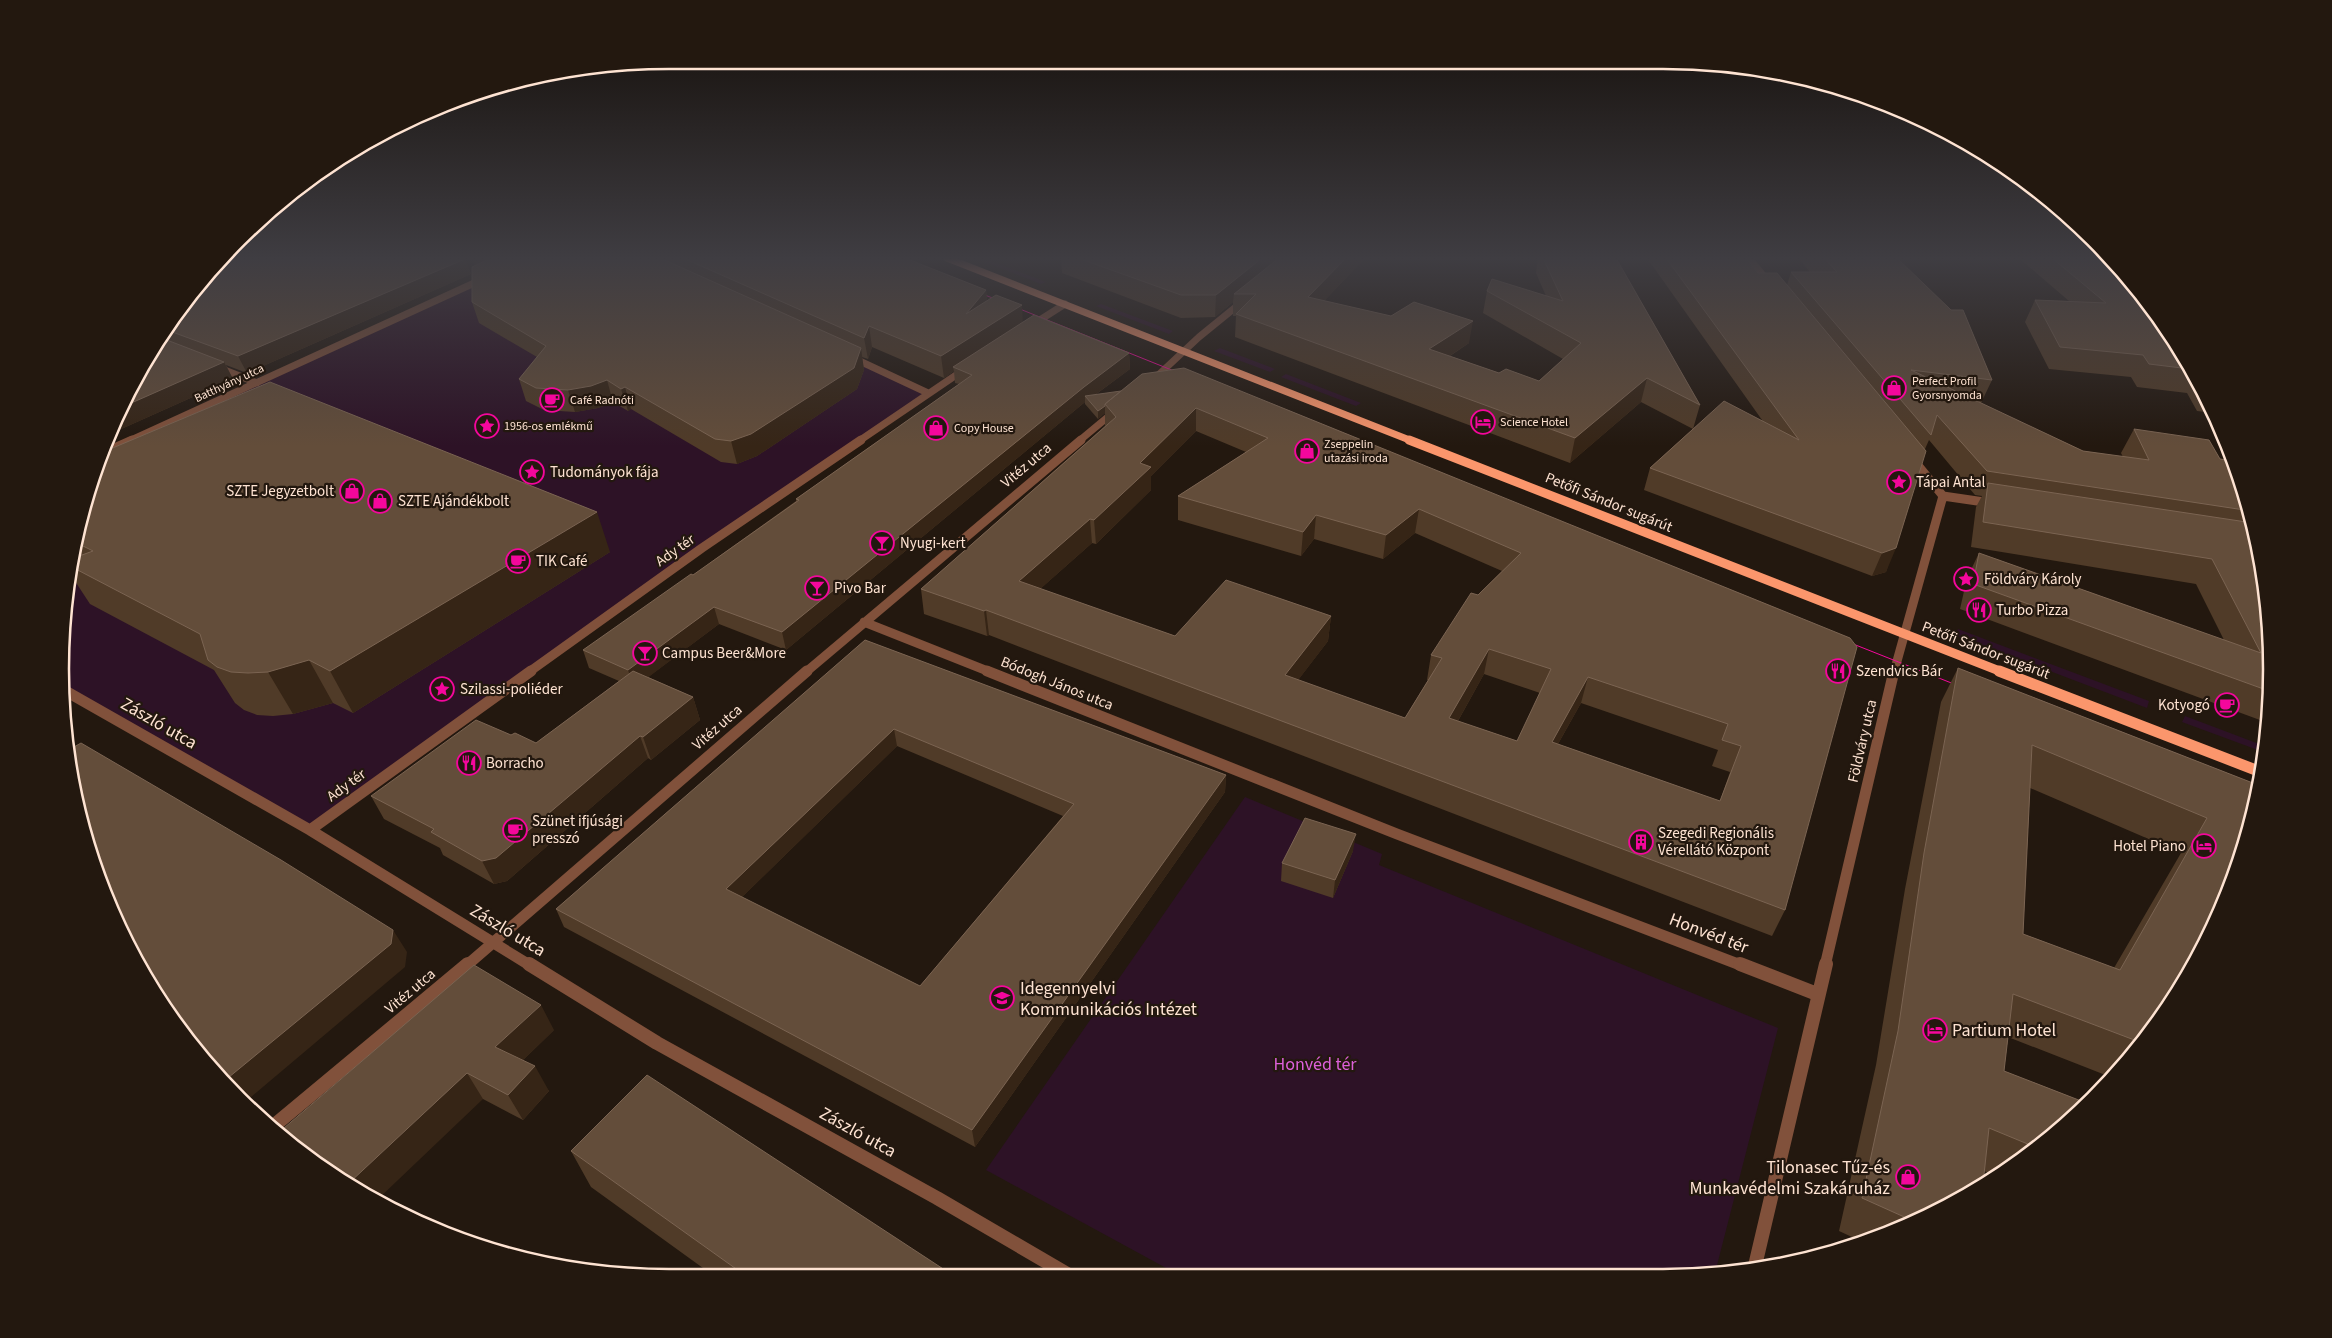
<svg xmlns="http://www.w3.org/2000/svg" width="2332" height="1338" viewBox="0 0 2332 1338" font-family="'Source Sans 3',sans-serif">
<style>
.green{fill:#2d1226}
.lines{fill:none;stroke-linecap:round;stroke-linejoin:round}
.street-far3{stroke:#81513b;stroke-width:7}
.street-far2{stroke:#81513b;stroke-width:9}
.street-far1{stroke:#81513b;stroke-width:11}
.street{stroke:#81513b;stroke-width:14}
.secondary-far2{stroke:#fb966c;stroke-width:7}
.secondary-far1{stroke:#fb966c;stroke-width:9}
.secondary{stroke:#fb966c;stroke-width:11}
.tram{stroke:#f4079c;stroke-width:1}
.wall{fill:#503b28;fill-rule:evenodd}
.shaded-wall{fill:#362516}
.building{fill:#634d3a;stroke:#7b6452;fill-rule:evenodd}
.labels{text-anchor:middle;stroke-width:4.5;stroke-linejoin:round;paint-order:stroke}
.far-poi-label{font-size:12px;fill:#fee3d2;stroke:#23180f;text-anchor:start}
.far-street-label{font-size:12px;fill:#fee3d2;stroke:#23180f}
.street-label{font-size:15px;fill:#fee3d2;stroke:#23180f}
.poi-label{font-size:15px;fill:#fee3d2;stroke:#23180f;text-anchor:start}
.near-street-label{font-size:18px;fill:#fee3d2;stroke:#23180f}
.near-poi-label{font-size:18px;fill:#fee3d2;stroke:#23180f;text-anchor:start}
.near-park-label{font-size:18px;fill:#dc60d9;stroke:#23180f}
.rim{fill:none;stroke:#fee3d2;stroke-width:2.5}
</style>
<rect width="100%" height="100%" fill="#23180f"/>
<!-- green -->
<path class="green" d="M529 258H633L928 393 310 830 62 689 65 590 81 511 103 453Z
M974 258H983L1046 282 1041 284Z
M1101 304 1173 331 1169 334 1096 306Z
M1220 348 1275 369 1270 372 1214 351Z
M1286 374 1361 403 1356 406 1281 377Z
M1958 629 2149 701 2147 708 1955 635Z
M2185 716 2267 747 2266 753 2182 722Z
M1245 797 1382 854 1379 865 1778 1028 1715 1273 1179 1275 986 1170Z"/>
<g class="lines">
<!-- street-far3 -->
<path class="street-far3" d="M1749 258 1770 284
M1032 325 1065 304
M851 357 928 393
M217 367 257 383
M1154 379 1199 337 1242 302
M129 441 483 279
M859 441 965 369
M1079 441 1115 411"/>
<!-- street-far2 -->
<path class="street-far2" d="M114 448 132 440
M1912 458 1943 496
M1943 496 1991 503
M864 622 990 672
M529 672 702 548 861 440
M806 672 1081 440
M1894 672 1943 496"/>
<!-- street-far1 -->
<path class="street-far1" d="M987 671 1397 834 1743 966
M62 689 310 830 531 966
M310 830 531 671
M466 966 807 671
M1825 966 1894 671"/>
<!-- street -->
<path class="street" d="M529 964 657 1043 937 1198 1069 1275
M1740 964 1817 994
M270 1129 468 964
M1754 1270 1826 964"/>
<!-- secondary-far2 -->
<path class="secondary-far2" d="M947 258 1412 441"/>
<!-- secondary-far1 -->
<path class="secondary-far1" d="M1409 440 2002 672"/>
<!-- secondary -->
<path class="secondary" d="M1999 671 2261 772"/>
<!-- tram -->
<path class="tram" d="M975 291 1184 375
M1843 640 1964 688"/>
</g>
<!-- wall -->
<path class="wall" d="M222 258 465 259 471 274 247 373 226 365 233 379 110 434 123 400 163 330Z
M472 258H905L986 290 987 300 1023 322 1129 353 1130 369 1095 395 1121 391 1142 374 1850 638 1785 910 1772 936 989 635 987 636 924 614 921 589 1105 426V413L1098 419 1085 404V402L786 650 719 624 648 677 693 697 700 720 651 760 648 758 507 881 494 884 443 855 440 848 384 819 371 796 511 735 536 743 619 681 589 668 583 650 693 575 796 501V499L959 384 955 383 954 371 944 378 872 347 868 359 862 357 864 370 857 389 757 456 737 464 721 462 631 409 628 411 613 402 598 408 575 412 544 410 526 401 519 379 537 357 479 323 472 302 475 265ZM1196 431 1246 452 1178 496V520L1301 556 1314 539 1383 559 1415 533 1502 571 1478 595 1431 655 1427 680H1428L1405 718 1298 680 1328 641 1331 616 1175 636 1040 589 1092 543 1096 544 1151 490V476ZM1484 674 1540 693 1517 741 1458 721ZM1581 703 1718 750 1712 766 1730 772 1720 801 1558 744Z
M1061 258H1365L1324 301 1469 343 1450 356 1499 373 1539 381 1563 359 1483 313 1487 291 1546 296 1536 273 1538 258H1616L1700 405 1693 429 1762 420 1647 258H1746L1758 273 1787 285 1791 272H1810L1800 260V258H1897L1992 380 1981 403 2083 451 2123 457 2121 453 2134 429 2220 459 2232 461 2251 512 2271 629 2268 723 1960 609 1967 578 1979 553 2224 640 2196 584 1971 547 1976 507 1982 496 1975 495 1929 440 1925 449 1886 572 1872 576 1644 490 1650 468 1693 429 1641 402 1570 463 1235 337 1236 316H1233V302L1215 317 1181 318 1062 273Z
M2019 258H2109L2146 298 2209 400 2214 413 2197 411 2187 393 2137 387 2131 377 2049 369 2025 322 2035 300 2069 301Z
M81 511 610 552 353 713 333 703 293 714 273 716 257 715 244 710 235 703 214 670 90 604 69 572Z
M865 640 1226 775 1225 792 975 1147 564 927 556 909ZM897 746 1063 816 920 986 742 897Z
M1958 668 2258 785 2190 974 2100 1091 2098 1090 2108 1076 2008 1037 2004 1071 2089 1104 2001 1176 1998 1177 1984 1171 1983 1184 1865 1243 1839 1231 1876 1065 1905 889 1941 702ZM2030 788 2181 853 2114 968 2023 934Z
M1353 851 1333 898 1281 881 1282 863Z
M554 1030 523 1060 549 1091 523 1120 483 1099 277 1134Z
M571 1151 954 1276H714L591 1187Z"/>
<!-- shaded-wall -->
<path class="shaded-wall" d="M472 258H516L478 275Z
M1262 258H1287L1234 294 1233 302 1215 317 1216 295Z
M1346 258H1365L1306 320 1308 297Z
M465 259 471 274 247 373 238 356Z
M986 290 988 310 966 314Z
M1022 305 1023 325 953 367 954 371 944 378 941 356Z
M1473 321 1469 343 1425 372 1429 349Z
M869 326 872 347 868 359 864 338Z
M861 348 864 370 857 389 757 456 737 464 731 441Z
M1129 353 1130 369 1088 400 1085 396V402L786 650 782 632 1084 387Z
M224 362 233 379 110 434 120 408Z
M1647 378 1641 402 1570 463 1575 438Z
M607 380 613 402 598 408 575 412 568 390Z
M625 387 631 409 628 411 621 389Z
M1105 406V413L1098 419V411Z
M1196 408V431L1151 476V490L1096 544 1094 520 1140 463Z
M1419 509 1415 533 1383 559 1386 535Z
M597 512 610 552 353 713 330 671Z
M1316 515 1314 539 1301 556 1303 532Z
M1090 519 1092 543 1021 606 1019 581Z
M1896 548 1886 572 1872 576 1882 553Z
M714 607 719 624 634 688 628 670Z
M986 610 989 635 987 636 984 611Z
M1331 616 1328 641 1283 700 1285 675Z
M1489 649 1484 674 1445 744 1449 718Z
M309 660 333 703 293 714 268 672Z
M1588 677 1581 703 1545 767 1552 742Z
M693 697 700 720 651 760 643 737Z
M894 729 897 746 732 907 726 889Z
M640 736 648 758 507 881 494 884 482 861Z
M1226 775 1225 792 975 1147 972 1130Z
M1356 834 1353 851 1333 898 1335 880Z
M393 930 407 952 405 967 244 1103 223 1082Z
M541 1005 554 1030 510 1073 495 1047Z
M535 1066 549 1091 523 1120 508 1095Z
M467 1073 483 1099 376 1201 364 1196 348 1184Z"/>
<!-- building -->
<path class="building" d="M222 258H465V259L238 356 164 329Z
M491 258H660L861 348 854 368 751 434 731 441 715 439 625 387 621 389 607 380 591 386 568 390 536 388 519 379 546 346 472 302V267Z
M683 258H905L986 290 966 314 996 295 1022 305 941 356 869 326 864 338Z
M1078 258H1262L1216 295H1181Z
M1279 258H1346L1308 297 1391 316 1414 302 1473 321 1429 349 1499 373 1506 369 1539 381 1581 343 1487 291 1492 279 1563 301 1543 258H1616L1700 405 1647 378 1575 438 1236 314 1256 294H1234Z
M1666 258H1746L1758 273H1777L1926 451 1896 548 1882 553 1650 468 1724 401 1799 440Z
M1824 258H1897L1951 310H1963L1992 380 1911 370 2083 451 2149 460 2134 429 2209 440 2220 459 2232 461 2251 511 1987 471 1937 415 1931 435 1791 272H1837Z
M2052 258H2109L2146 298 2190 369 2149 364 2143 355 2060 347 2035 300 2106 303Z
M1034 315 1129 353 1084 387 782 632 714 607 628 670 583 650 691 574 693 575 799 500 796 499 972 375 953 367Z
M159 337 224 362 120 408 123 400Z
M1184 368 1850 638 1857 647 1785 910 986 610 984 611 921 589 1116 417 1105 404 1142 374ZM1196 408 1268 438 1178 496 1303 532 1316 515 1386 535 1419 509 1521 553 1478 595 1471 593 1431 655 1442 658 1405 718 1285 675 1331 616 1226 580 1175 636 1019 581 1090 519 1094 520 1151 467 1140 463ZM1489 649 1551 669 1517 741 1449 718ZM1588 677 1728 724 1722 740 1741 746 1720 801 1552 742Z
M270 382 597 512 330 671 309 660 268 672 248 673 231 672 217 667 208 660 200 634 70 566 71 559 93 551 75 542 81 511 103 452Z
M1121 391 1105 404V406L1098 411 1085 396Z
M1988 483 2253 523 2271 629 2269 691 1973 584 1979 553 2261 653 2212 559 1983 522Z
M865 640 1226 775 972 1130 556 909ZM894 729 1074 804 920 986 726 889Z
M1958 668 2258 785 2240 865 2190 974 2128 1055H2127L2137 1041 2013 994 2004 1071 2089 1104 2035 1147 1989 1128 1983 1184 1911 1220 1862 1198 1898 1031 1924 853ZM2032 745 2207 818 2120 970 2023 934Z
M633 671 693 697 643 737 640 736 496 858 482 861 431 832 434 829 371 796 476 720 511 735 515 733 536 743Z
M81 743 281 860 393 930 391 944 223 1082 211 1070 142 974 106 902 72 788 67 751Z
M1305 818 1356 834 1335 880 1282 863Z
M474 965 541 1005 495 1047 535 1066 508 1095 467 1073 348 1184 277 1134Z
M647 1075 954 1276H746L571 1151Z"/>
<!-- sky -->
<linearGradient id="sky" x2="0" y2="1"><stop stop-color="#130d08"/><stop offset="0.58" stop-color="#3f3d42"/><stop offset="1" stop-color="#3f3d42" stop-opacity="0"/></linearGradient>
<rect width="2332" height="446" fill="url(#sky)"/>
<!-- icons -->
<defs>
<g id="shop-ring" transform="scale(1.25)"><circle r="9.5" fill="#23180f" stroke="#f4079c" stroke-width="1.5"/><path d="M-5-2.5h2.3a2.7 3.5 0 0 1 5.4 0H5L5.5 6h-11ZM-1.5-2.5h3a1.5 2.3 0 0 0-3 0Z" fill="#f4079c"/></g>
<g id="cafe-ring" transform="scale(1.25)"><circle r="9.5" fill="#23180f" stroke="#f4079c" stroke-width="1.5"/><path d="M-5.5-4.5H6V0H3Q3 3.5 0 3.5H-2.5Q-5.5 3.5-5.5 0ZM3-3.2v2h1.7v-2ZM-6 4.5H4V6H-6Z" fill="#f4079c"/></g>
<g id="hotel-ring" transform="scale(1.25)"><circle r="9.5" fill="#23180f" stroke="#f4079c" stroke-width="1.5"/><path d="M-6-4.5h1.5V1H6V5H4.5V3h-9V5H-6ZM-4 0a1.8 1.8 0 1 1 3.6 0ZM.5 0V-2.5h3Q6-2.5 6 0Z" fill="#f4079c"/></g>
<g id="sight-ring" transform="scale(1.25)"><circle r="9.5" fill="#23180f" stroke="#f4079c" stroke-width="1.5"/><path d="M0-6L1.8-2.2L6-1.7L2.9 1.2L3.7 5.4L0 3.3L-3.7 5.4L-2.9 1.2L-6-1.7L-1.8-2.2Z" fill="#f4079c"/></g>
<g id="bar-ring" transform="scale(1.25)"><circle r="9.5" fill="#23180f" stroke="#f4079c" stroke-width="1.5"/><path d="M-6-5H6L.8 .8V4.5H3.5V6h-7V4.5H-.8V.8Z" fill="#f4079c"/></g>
<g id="restaurant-ring" transform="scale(1.25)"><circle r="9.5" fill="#23180f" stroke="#f4079c" stroke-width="1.5"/><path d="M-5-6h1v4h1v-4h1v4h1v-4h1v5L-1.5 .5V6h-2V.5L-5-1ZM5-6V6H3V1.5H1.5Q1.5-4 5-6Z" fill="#f4079c"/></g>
<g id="building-ring" transform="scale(1.25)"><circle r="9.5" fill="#23180f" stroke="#f4079c" stroke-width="1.5"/><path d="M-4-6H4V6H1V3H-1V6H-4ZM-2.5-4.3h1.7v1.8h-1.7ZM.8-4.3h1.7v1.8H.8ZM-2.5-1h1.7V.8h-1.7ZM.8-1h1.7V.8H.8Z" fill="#f4079c"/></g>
<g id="university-ring" transform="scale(1.25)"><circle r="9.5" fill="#23180f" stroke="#f4079c" stroke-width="1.5"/><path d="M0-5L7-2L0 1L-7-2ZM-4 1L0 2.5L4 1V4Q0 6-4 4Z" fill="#f4079c"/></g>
</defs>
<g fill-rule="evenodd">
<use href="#shop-ring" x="1894" y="388"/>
<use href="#cafe-ring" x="552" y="400"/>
<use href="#hotel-ring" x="1483" y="422"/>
<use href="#sight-ring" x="487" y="426"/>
<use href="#shop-ring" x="936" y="428"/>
<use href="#shop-ring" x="1307" y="451"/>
<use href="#sight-ring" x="532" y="472"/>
<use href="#sight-ring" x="1899" y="482"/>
<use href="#shop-ring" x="352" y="491"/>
<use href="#shop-ring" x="380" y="501"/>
<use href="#bar-ring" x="882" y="543"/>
<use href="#cafe-ring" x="518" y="561"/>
<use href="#sight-ring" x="1966" y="579"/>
<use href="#bar-ring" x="817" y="588"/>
<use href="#restaurant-ring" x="1979" y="610"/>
<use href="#bar-ring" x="645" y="653"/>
<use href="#restaurant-ring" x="1838" y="671"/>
<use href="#sight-ring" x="442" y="689"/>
<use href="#cafe-ring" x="2227" y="705"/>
<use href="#restaurant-ring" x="469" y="763"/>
<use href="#cafe-ring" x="515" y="830"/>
<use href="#building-ring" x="1641" y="842"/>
<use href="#hotel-ring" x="2204" y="846"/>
<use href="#university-ring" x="1002" y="998"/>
<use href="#hotel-ring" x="1935" y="1030"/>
<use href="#shop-ring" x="1908" y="1177"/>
</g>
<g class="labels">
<!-- far-poi labels -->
<g class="far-poi-label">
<text x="1912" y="385">Perfect Profil<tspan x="1912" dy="14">Gyorsnyomda</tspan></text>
<text x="570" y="404">Café Radnóti</text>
<text x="1500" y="426">Science Hotel</text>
<text x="504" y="430">1956-os emlékmű</text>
<text x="954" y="432">Copy House</text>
<text x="1324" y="448">Zseppelin<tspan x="1324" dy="14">utazási iroda</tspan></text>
</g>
<!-- far-street labels -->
<g class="far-street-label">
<text transform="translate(229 383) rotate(-25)" y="4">Batthyány utca</text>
</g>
<!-- street labels -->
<g class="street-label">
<text transform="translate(1026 465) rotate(-40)" y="5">Vitéz utca</text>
<text transform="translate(1609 502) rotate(22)" y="5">Petőfi Sándor sugárút</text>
<text transform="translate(675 550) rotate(-35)" y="5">Ady tér</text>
<text transform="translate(1986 650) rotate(21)" y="5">Petőfi Sándor sugárút</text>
<text transform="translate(1057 683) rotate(22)" y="5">Bódogh János utca</text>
<text transform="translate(717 727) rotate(-41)" y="5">Vitéz utca</text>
<text transform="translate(1862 741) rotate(-77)" y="5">Földváry utca</text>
<text transform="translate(346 785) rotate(-36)" y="5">Ady tér</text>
<text transform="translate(410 991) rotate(-40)" y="5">Vitéz utca</text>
</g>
<!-- poi labels -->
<g class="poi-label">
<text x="550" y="477">Tudományok fája</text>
<text x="1916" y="487">Tápai Antal</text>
<text x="334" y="496" text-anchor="end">SZTE Jegyzetbolt</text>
<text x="398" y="506">SZTE Ajándékbolt</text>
<text x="900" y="548">Nyugi-kert</text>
<text x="536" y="566">TIK Café</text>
<text x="1984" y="584">Földváry Károly</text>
<text x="834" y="593">Pivo Bar</text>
<text x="1996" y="615">Turbo Pizza</text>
<text x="662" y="658">Campus Beer&amp;More</text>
<text x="1856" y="676">Szendvics Bár</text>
<text x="460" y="694">Szilassi-poliéder</text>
<text x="2210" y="710" text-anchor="end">Kotyogó</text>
<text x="486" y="768">Borracho</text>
<text x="532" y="826">Szünet ifjúsági<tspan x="532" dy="17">presszó</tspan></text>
<text x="1658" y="838">Szegedi Regionális<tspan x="1658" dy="17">Vérellátó Központ</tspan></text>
<text x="2186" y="851" text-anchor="end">Hotel Piano</text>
</g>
<!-- near-street labels -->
<g class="near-street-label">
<text transform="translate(159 723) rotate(30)" y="6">Zászló utca</text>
<text transform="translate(508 930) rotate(31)" y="6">Zászló utca</text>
<text transform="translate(1709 933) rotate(21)" y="6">Honvéd tér</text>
<text transform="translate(858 1132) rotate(29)" y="6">Zászló utca</text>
</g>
<!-- near-poi labels -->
<g class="near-poi-label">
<text x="1020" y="994">Idegennyelvi<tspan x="1020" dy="21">Kommunikációs Intézet</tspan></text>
<text x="1952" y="1036">Partium Hotel</text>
<text x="1890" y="1173" text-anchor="end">Tilonasec Tűz-és<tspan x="1890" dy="21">Munkavédelmi Szakáruház</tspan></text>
</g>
<!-- near-park labels -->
<g class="near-park-label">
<text x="1315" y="1070">Honvéd tér</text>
</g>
</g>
<!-- crop -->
<path d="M0 0H2332V1338H0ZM669 69H1663A600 600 0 0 1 2263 669V669A600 600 0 0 1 1663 1269H669A600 600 0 0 1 69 669V669A600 600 0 0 1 669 69Z" fill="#23180f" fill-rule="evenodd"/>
<path class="rim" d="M669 69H1663A600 600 0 0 1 2263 669V669A600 600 0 0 1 1663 1269H669A600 600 0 0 1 69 669V669A600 600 0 0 1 669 69Z"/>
</svg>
